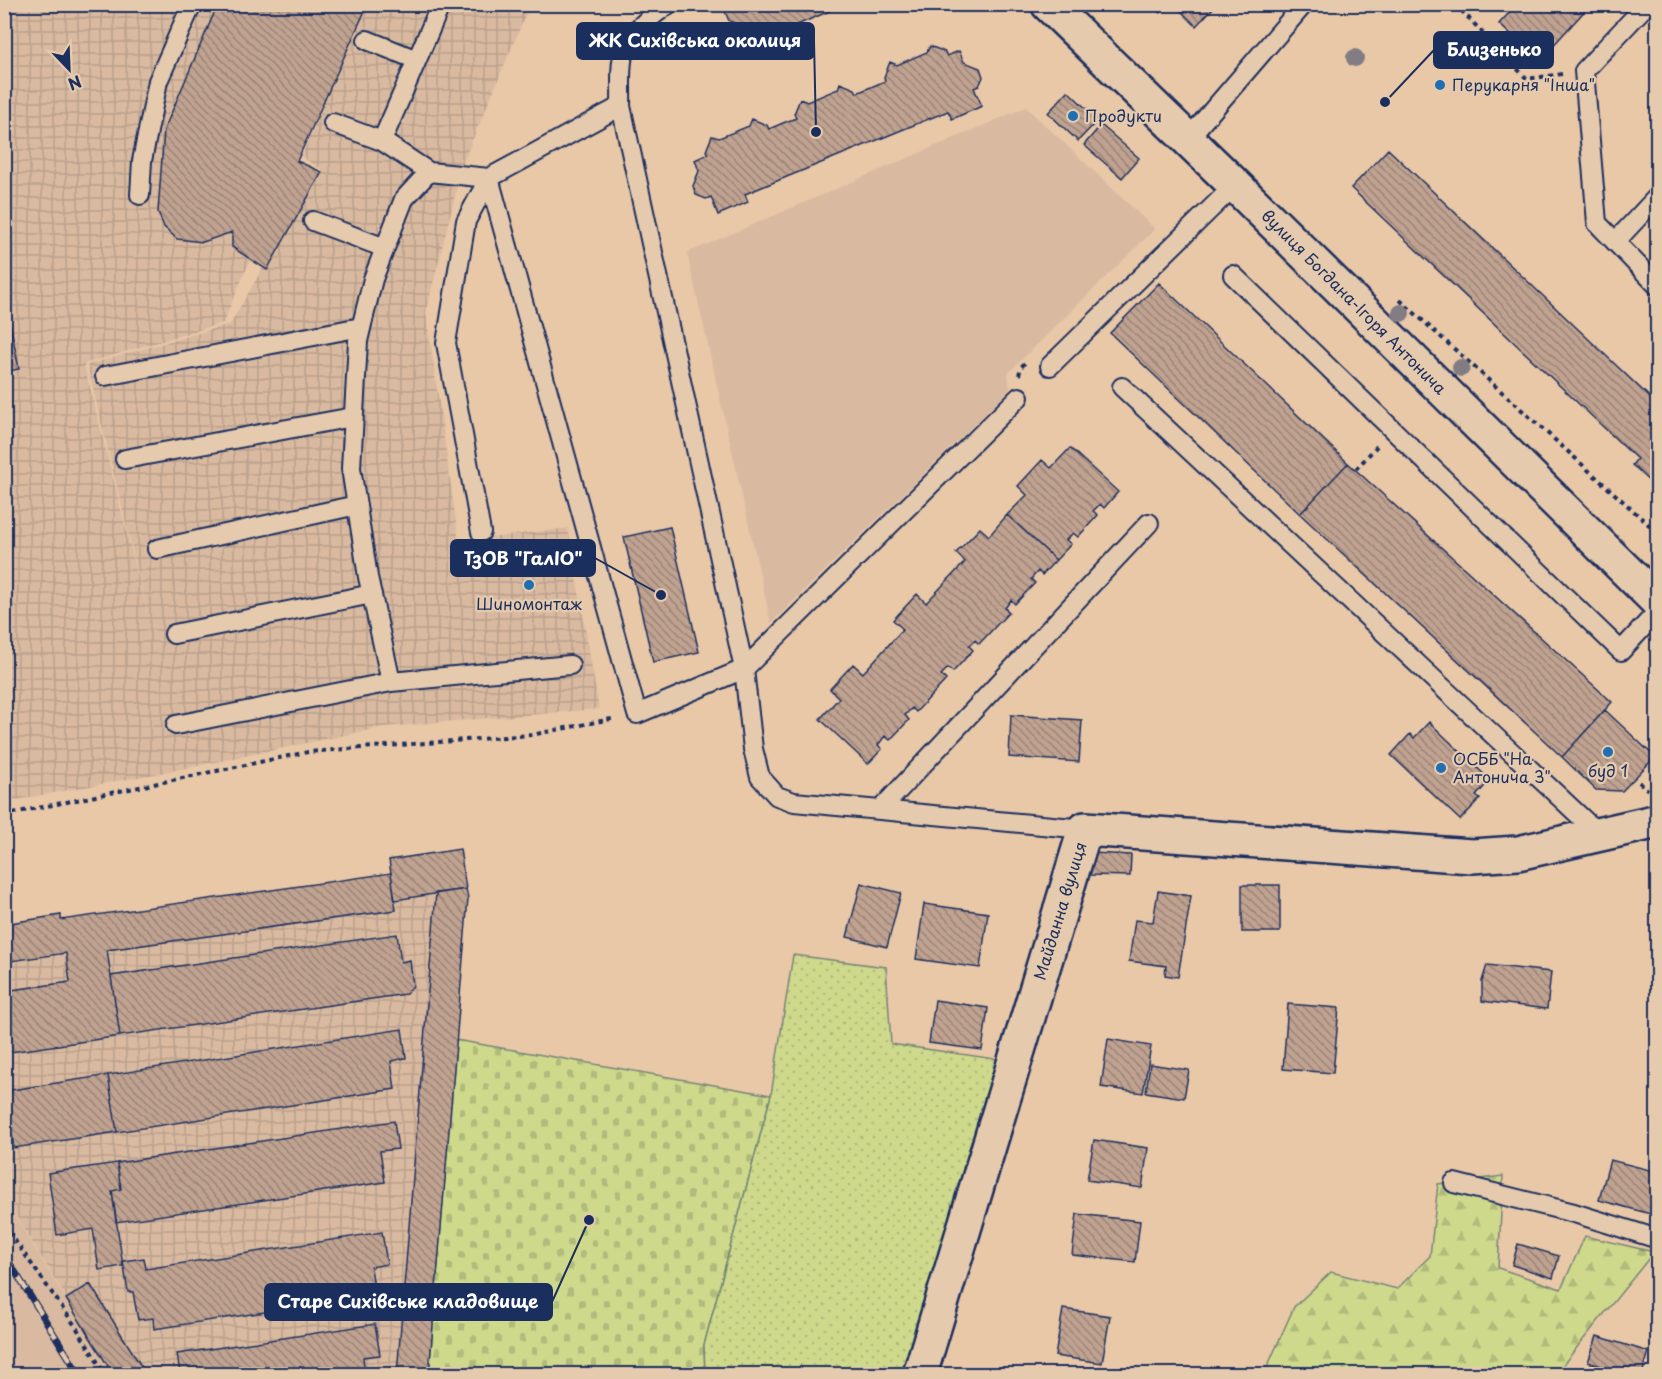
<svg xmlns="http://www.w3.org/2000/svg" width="1662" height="1379" viewBox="0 0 1662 1379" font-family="'Playpen Sans',sans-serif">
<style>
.built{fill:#d9baa0}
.industrial{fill:url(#industrial-grid)}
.forest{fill:url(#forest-firs);stroke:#748475;stroke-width:1.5}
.cemetery{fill:url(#cemetery-stones);stroke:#748475;stroke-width:1.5}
.garden{fill:url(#garden-dots);stroke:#748475;stroke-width:1.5}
.building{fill:url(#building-back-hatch);stroke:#1b2f5e;stroke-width:1.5}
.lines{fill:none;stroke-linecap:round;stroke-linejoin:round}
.service-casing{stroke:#1b2f5e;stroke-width:22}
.minor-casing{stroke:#1b2f5e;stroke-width:38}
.secondary-casing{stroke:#1b2f5e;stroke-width:38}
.path{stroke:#1b2f5e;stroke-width:4;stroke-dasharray:4.5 4.5;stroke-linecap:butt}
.service{stroke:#e6caad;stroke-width:18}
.minor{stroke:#e6caad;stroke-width:33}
.secondary{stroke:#e6caad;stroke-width:33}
.rail-casing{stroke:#1b2f5e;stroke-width:7}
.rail{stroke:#e6caad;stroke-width:4.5;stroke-dasharray:14;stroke-linecap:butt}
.tree{fill:#827d82}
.poi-dot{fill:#1f6fb2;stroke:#e6caad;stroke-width:2}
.labels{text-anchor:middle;stroke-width:4.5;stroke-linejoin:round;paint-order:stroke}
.poi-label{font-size:16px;fill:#1b2f5e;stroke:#e6caad;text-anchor:start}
.street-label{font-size:16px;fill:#1b2f5e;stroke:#e6caad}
.leader{fill:none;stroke:#1b2f5e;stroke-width:2}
.callout-dot{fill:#1b2f5e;stroke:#e6caad;stroke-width:2}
.callout{fill:#1b2f5e;stroke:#1b2f5e;stroke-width:2}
.callout-label{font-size:18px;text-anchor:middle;font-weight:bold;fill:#fff}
</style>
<defs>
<pattern id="industrial-grid" width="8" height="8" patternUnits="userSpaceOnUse" patternTransform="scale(1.5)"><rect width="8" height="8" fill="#d9baa0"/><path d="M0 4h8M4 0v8" fill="none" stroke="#baa08c"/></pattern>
<pattern id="forest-firs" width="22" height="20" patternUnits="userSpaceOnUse" patternTransform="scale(1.5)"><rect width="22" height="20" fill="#ced98c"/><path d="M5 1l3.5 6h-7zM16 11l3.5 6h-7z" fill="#b0bb7b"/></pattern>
<pattern id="cemetery-stones" width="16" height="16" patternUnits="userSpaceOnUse" patternTransform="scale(1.5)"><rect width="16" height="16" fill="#ced98c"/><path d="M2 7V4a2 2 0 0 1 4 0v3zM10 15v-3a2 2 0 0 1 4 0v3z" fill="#b0bb7b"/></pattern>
<pattern id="garden-dots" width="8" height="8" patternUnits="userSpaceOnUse" patternTransform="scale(1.5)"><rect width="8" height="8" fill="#ced98c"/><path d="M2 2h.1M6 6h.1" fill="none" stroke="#b0bb7b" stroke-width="1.8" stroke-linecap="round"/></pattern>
<pattern id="building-back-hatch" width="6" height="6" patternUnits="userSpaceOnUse" patternTransform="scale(1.5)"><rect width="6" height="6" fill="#c0a290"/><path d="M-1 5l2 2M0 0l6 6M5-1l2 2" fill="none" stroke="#9b8479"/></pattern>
</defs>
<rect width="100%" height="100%" fill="#e9c8a8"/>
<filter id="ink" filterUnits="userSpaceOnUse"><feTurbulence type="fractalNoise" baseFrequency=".0167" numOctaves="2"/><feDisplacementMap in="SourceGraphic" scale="12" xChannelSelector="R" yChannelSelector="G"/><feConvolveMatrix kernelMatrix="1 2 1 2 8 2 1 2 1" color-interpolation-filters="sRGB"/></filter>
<g filter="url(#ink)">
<!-- built -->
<path class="built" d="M1026 107 1155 229 1008 373 1010 390 771 623 687 253Z
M4 1198 66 1299 113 1374H5Z"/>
<!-- industrial -->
<path class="industrial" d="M5 5H361L223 323 84 364 156 646 87 365 230 324 321 169 301 157 367 5H530L464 160 426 312 459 542 568 528 599 709 384 727 187 768 5 802Z
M460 849 468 898 429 1374H113L5 1198V924L61 915 62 920 390 874 389 860Z"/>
<!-- forest -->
<path class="forest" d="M1503 1176 1498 1268 1561 1289 1585 1236 1654 1252 1557 1372 1558 1374H1264L1294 1307 1331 1272 1397 1289 1430 1256 1438 1184Z"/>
<!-- cemetery -->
<path class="cemetery" d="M456 1040 771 1095 704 1345 705 1374H429Z"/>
<!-- garden -->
<path class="garden" d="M793 955 886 967 891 1044 1003 1060 941 1272 902 1374H705L704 1345 771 1095Z"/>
<!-- building -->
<path class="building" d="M218 4H368L297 161 322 172 267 270 232 247V232L203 242 177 239 164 227 158 212 164 130Z
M722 4H846L797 25 800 34 778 44 774 35 770 37 729 21Z
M1152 4H1168L1160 13Z
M1174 4H1217L1196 26Z
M1517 4H1591L1539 61 1499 24Z
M930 46 945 52 947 56 959 51 964 62 980 68 983 77 979 86 974 88 982 106 952 119 948 111 848 152 745 194 748 202 718 215 711 197 706 199 696 195 693 186 699 171 695 160 708 154 706 151 712 136 719 138 749 126 752 119 767 125 769 129 783 123 796 118 794 114 800 99 807 102 838 89 840 83 855 89 857 93 885 81 884 77 890 62 897 65 927 52Z
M1068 91 1098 120 1078 141 1048 113Z
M1101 125 1139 158 1122 178 1084 145Z
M1388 149 1658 405 1657 489 1632 465 1637 459 1351 188Z
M1159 283 1348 463 1300 514 1110 333Z
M4 291 19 369 4 372Z
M1070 448 1118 492 1104 508 1100 504 1093 511 1098 515 1078 537 1073 533 1066 540 1071 544 1056 560 1007 515 1027 495 1018 486 1042 460 1051 468Z
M1348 463 1612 702 1562 757 1300 514Z
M1007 515 1056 560 1042 575 1038 571 1031 579 1035 583 1015 604 1011 600 1005 608 1009 612 979 644 975 640 969 646 973 650 953 672 948 668 941 675 946 680 916 712 912 708 905 715 909 720 890 740 885 736 878 745 882 749 868 764 820 719 839 698 830 689 853 664 863 673 903 629 893 620 917 594 926 603 965 562 956 553 980 528 989 536Z
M670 527 699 652 653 662 624 537Z
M1605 710 1655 757 1622 791 1596 790 1562 757Z
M1011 715 1082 720 1079 762 1009 757Z
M1429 722 1490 780 1476 796 1480 799 1460 820 1391 755 1410 734 1414 738Z
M460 849 466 889 395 900 389 860Z
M1091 853 1131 855 1130 876 1090 875Z
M391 873 396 910 107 950 120 1036 4 1053V991L70 982 66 953 4 962V924L61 915V920Z
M861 883 901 893 887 947 847 937Z
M1242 885H1280V932H1242Z
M466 889 468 898 429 1374H397L436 893Z
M1158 891 1191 896 1178 977 1165 975 1166 966 1129 961 1135 920 1153 922Z
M924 904 988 913 980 968 916 959Z
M397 934 401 962 410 960 413 986 406 994 120 1036 111 976Z
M1487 965 1551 972 1547 1009 1482 1001V981Z
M935 1000 988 1008 982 1050 929 1043Z
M1288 1004 1339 1008 1333 1073 1283 1069Z
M402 1029 406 1058 391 1061 395 1089 117 1132 108 1075Z
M1108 1039 1151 1046 1143 1093 1101 1087Z
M1150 1064 1189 1070 1184 1098 1146 1092Z
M108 1075 117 1132 14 1148 5 1091Z
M394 1121 398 1149 380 1151 385 1182 116 1222 112 1191 121 1189 117 1163Z
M1094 1140 1148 1148 1142 1188 1087 1180Z
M1610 1160 1658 1172V1216L1599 1200Z
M117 1163 121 1189 112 1191 123 1266 99 1270 93 1229 57 1235 48 1173Z
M1077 1214 1140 1221 1135 1262 1072 1255Z
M382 1232 387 1264 371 1267 375 1295 154 1329 153 1318 138 1320 133 1292H128L123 1261 144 1258 146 1269Z
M1518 1244 1559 1256 1553 1278 1512 1265Z
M90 1284 146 1374H113L66 1299Z
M1063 1309 1110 1316 1102 1363 1055 1356Z
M375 1324 380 1355 363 1357 365 1374H239L245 1372 231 1374H180L177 1354Z
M1597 1336 1649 1352 1642 1374H1620L1621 1372 1588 1362Z"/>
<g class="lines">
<!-- service casing -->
<g class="service-casing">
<path id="service" d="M441 4 382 141 429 172 489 178 637 714 744 669 1019 397
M669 4C659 11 639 26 632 35 617 54 622 84 621 106L744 669 753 749 760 777 777 796 794 802 1085 829
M1647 4 1584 71 1597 223 1658 286
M367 40 417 60
M333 123 382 141
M1187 140 1304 4
M429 172 404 199 373 279 358 341 351 468 368 577 391 682 570 665
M140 195 142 161 158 81 192 4
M313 221 385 248
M1615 242 1658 196
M1233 275 1621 651 1658 611
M1050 366 1235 185
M105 376 361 327
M1122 387 1600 835
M125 459 353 417
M481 532 446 343 466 221 489 178 621 106
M157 549 357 505
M174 634 372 594
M176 725 391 682
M880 810 1149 523
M1454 1183 1574 1213 1658 1239"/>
</g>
<!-- minor casing -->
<g class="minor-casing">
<path id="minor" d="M920 1374 1085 829 1472 856 1518 853 1658 821"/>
</g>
<!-- secondary casing -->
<g class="secondary-casing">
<path id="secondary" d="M1048 4 1235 185 1658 602"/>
</g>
<!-- path -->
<path class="path" d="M1455 4 1527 79 1562 74
M1400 300 1658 533
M1019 375 1021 367 1027 361
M1356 469 1377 446
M1639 782 1648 790
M4 815 308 752 531 735 616 718
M4 1225 76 1327 105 1374"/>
<!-- service -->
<use href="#service" class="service"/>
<!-- minor -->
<use href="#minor" class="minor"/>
<!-- secondary -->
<use href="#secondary" class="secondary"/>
<!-- rail casing -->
<g class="rail-casing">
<path id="rail" d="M4 1254 79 1374"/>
</g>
<!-- rail -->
<use href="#rail" class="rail"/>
</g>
<!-- trees -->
<g class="tree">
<circle cx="1355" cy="58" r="9"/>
<circle cx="1401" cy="313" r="9"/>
<circle cx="1461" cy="368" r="9"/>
</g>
</g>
<!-- markers -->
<g class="poi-dot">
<circle cx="1440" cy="85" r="6"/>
<circle cx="1073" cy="116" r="6"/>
<circle cx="529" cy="585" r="6"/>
<circle cx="1608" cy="752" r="6"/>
<circle cx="1441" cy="768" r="6"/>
</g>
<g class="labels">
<!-- poi labels -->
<g class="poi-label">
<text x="1452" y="91">Перукарня "Інша"</text>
<text x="1085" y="122">Продукти</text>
<text x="529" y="610" text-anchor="middle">Шиномонтаж</text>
<text x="1453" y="765">ОСББ "На<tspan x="1453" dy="18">Антонича 3"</tspan></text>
<text x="1608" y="777" text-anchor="middle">буд 1</text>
</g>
<!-- street labels -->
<g class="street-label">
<text transform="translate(1354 302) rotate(45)" y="6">вулиця Богдана-Ігоря Антонича</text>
<text transform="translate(1060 911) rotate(-73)" y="6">Майданна вулиця</text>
</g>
</g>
<!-- callouts -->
<path class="leader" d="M816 132L814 41M1385 102L1434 50M661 595L595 558M589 1220L552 1302"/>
<g class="callout-dot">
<circle cx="816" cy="132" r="6"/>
<circle cx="1385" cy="102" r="6"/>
<circle cx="661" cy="595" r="6"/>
<circle cx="589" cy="1220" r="6"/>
</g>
<g class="callout">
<rect x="577" y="23" width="237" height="36" rx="6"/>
<rect x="1434" y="32" width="119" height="36" rx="6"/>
<rect x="451" y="540" width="144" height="36" rx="6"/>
<rect x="265" y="1284" width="287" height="36" rx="6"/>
</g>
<g class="callout-label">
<text x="695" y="47">ЖК Сихівська околиця</text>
<text x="1494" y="56">Близенько</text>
<text x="523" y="565">ТзОВ "ГалІО"</text>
<text x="408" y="1308">Старе Сихівське кладовище</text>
</g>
<!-- margin -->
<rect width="1662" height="1379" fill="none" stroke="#e6caad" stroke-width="24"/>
<rect x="12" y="12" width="1638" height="1355" fill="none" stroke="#1b2f5e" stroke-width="2" filter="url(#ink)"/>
<!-- north arrow -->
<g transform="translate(69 69) rotate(157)" stroke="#e6caad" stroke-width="4.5" paint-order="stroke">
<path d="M0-4.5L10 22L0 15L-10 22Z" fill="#1b2f5e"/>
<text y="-9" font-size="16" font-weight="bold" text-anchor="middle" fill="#1b2f5e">N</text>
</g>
</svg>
